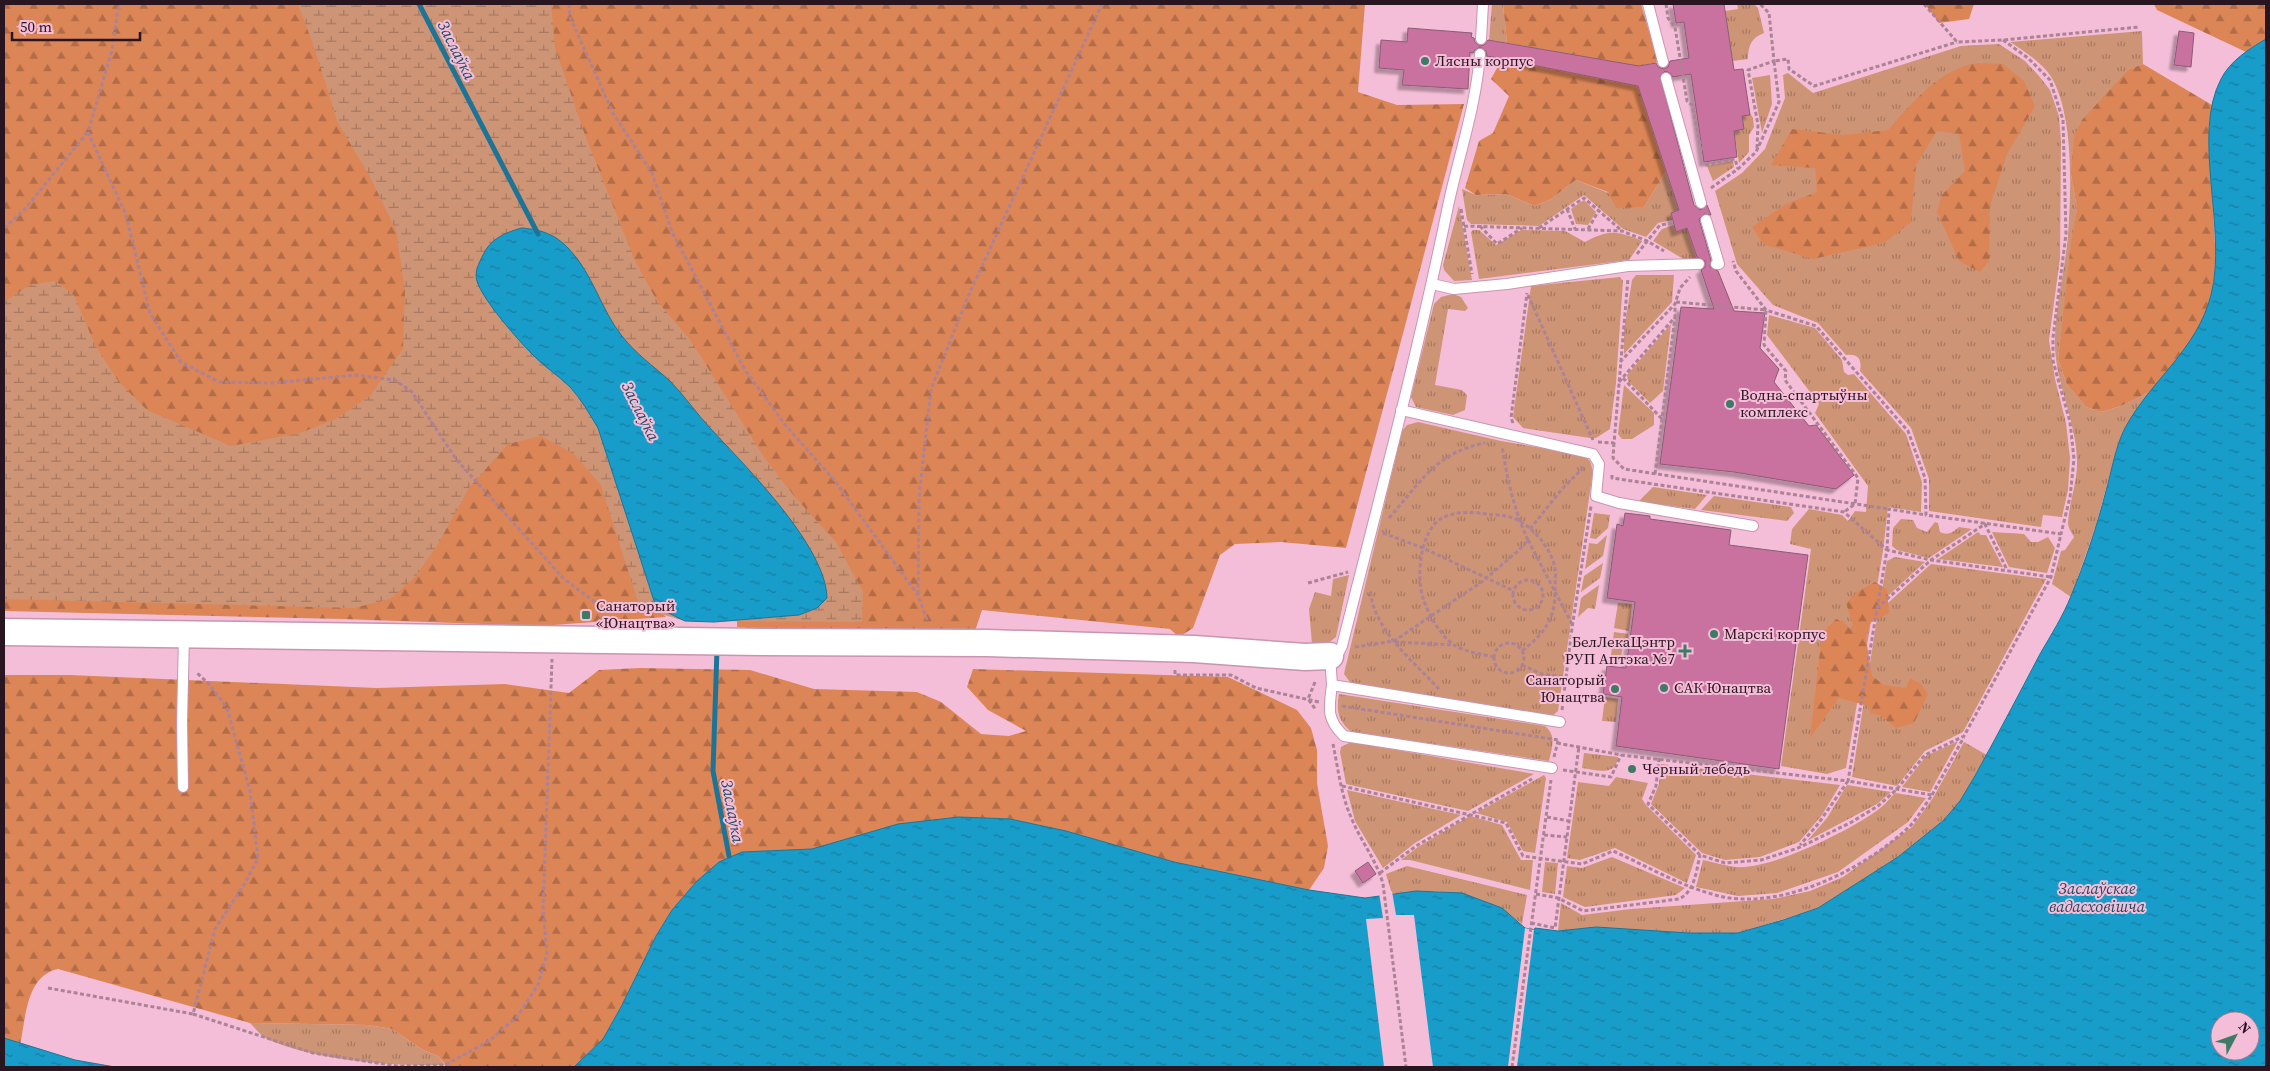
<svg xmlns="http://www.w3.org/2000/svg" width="2270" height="1071" viewBox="0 0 2270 1071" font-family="'Source Serif 4',serif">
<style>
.grass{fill:url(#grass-tufts)}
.forest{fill:url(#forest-firs)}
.wetland{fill:url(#wetland-marsh)}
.water{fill:url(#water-ripples);stroke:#1d7496;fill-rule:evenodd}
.pier{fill:#f5bed8}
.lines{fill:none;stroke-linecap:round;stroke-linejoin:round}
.stream{stroke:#1d7496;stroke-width:5}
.building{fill:#c9729f;stroke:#8c5b73;filter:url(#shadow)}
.service-casing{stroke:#c995ae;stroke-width:12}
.tertiary-casing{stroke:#c995ae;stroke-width:29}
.path{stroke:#ac8296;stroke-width:3;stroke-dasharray:4 2.5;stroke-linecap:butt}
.service{stroke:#fff;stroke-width:10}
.tertiary{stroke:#fff;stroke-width:26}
.poi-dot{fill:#3e7a65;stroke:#f5bed8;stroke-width:2}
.labels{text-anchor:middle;stroke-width:4;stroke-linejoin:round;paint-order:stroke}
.poi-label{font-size:15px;fill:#29151f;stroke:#f5bed8;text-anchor:start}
.water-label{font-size:16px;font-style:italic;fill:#1b4b5f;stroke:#f5bed8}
</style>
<defs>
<pattern id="grass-tufts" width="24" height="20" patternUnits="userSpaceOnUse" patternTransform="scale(1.25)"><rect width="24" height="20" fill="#ce9476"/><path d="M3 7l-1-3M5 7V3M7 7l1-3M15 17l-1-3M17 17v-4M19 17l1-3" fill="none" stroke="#a77860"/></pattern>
<pattern id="forest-firs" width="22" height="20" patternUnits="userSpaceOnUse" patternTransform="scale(1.25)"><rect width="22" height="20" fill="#dc8657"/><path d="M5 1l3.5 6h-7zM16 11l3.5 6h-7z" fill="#b26c47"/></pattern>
<pattern id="wetland-marsh" width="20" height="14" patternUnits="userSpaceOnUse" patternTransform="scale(1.25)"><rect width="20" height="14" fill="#ce9476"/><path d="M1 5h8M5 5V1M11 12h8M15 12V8" fill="none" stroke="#a77860"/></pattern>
<pattern id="water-ripples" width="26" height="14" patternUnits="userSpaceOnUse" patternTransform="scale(1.25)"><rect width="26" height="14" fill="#189cc9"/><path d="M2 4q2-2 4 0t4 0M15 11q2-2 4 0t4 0" fill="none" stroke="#167ea3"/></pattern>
<filter id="shadow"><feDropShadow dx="-4.5" dy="4.5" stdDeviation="1" flood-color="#0004"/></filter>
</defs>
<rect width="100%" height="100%" fill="#f5bed8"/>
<!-- grass -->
<path class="grass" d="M1492 4H1503L1507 43 1489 40Z
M1737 4H1754L1758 8 1764 33C1751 38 1748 46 1748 59L1733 61 1725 11 1738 9Z
M2142 31 2143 64 2129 69 2071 174 2077 209 2058 359 2067 385 2086 407 2101 412 2121 406 2152 391 2137 410 2124 430 2115 456 2096 525 2071 597 2052 584 2061 551 2065 550 2074 537C2072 533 2068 528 2068 523 2069 502 2078 481 2077 460 2076 418 2053 379 2055 337 2056 303 2065 269 2068 236 2071 191 2074 123 2054 82 2047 66 2024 51 2010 42Z
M1999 44 2025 61 2039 76 2050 90 2059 116 2061 141 2060 258 2049 340 2055 379 2066 423 2070 458 2068 490 2062 517 2043 515 2041 527 1929 511V479L1911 428 1860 371C1862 360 1859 353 1846 355L1818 323 1773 305 1737 264 1715 191 1742 173 1765 149 1785 98 1783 75 1788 73 1813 93 1961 46Z
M1770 75 1772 104 1762 133 1752 78Z
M1750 113 1753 118 1754 127 1749 135V152L1739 163 1734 131 1744 129 1742 116Z
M1733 161 1734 167 1713 181 1707 166Z
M1666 171 1679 210 1671 213 1672 220 1658 223 1646 237 1623 229 1584 195 1539 226 1471 224 1467 220 1462 189 1476 195 1506 194 1535 206 1551 199 1576 180 1644 207Z
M1584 200 1596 212 1588 225 1576 224 1571 209Z
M1459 206 1472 280 1454 281 1444 270 1443 265Z
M1674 225 1677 232 1687 228 1697 259 1685 260 1653 241 1662 229Z
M1473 230H1479L1496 245 1521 230 1565 231 1585 242C1609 229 1618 231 1642 241L1629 260 1479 279 1471 232Z
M1636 275H1674L1672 302 1624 354V330L1632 280Z
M1620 277 1623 281 1616 383 1610 429 1596 438H1590L1523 428 1513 417 1531 286Z
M1453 294 1461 297 1468 308 1465 311 1448 309 1435 385 1462 390 1467 395 1465 410 1453 415 1416 407 1411 397 1434 304 1441 297Z
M1769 315 1815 328 1842 360 1844 372 1848 375 1854 374 1906 434 1922 482 1921 512 1888 507 1883 551 1846 768 1827 774 1781 766 1811 549 1790 544 1792 529 1809 509 1842 515 1848 521 1855 511 1866 512 1868 486 1815 413 1819 404 1767 335Z
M1671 324 1663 391 1650 403 1628 381 1627 375Z
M1624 385 1654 413V425L1632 439H1622L1618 434Z
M1418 422 1501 441 1583 455 1590 461 1593 471 1558 711 1551 717 1353 686 1344 674 1402 431 1407 425Z
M1653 487 1707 495 1695 509 1638 502Z
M1714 496 1791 507 1794 513 1787 521 1701 510Z
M1594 513 1610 515 1608 528 1596 539 1590 538Z
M1901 519 1913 520 1917 528 1927 532 1935 522 1938 523 1940 532C1948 536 1953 532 1959 527L1972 529 1929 558 1897 550 1892 546 1893 528Z
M1978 532 1981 535H1986L2003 567 1938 559Z
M1992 532 2024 534 2031 542H2038L2048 537 2055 548 2047 573 2009 567Z
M1607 535 1603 556 1585 569 1589 543 1597 544Z
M1895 557 1925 562 1880 603 1887 561Z
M1603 563 1600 578 1581 592 1584 576Z
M1931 564 2046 579 1963 732 1925 751 1897 786 1852 777 1878 612Z
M1349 575 1336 637 1327 644H1312L1309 609 1315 592 1331 596 1333 579Z
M1599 585 1595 609 1588 608 1578 617 1581 598Z
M1618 603 1632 604 1629 631 1614 628Z
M1614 632 1628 634 1627 644H1623L1620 664 1610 663Z
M1339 694 1545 726C1557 736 1552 747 1549 761L1352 732C1338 722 1336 710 1339 694Z
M1605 697 1618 699 1616 722 1602 721Z
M1958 741 1930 792 1902 787 1926 756Z
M1351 742 1534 774 1468 811 1346 784 1340 752 1341 747Z
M1964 742 1987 755 1960 801 1944 820 1898 857 1818 908 1739 933H1689L1596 927 1558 931 1561 903 1582 915 1631 909 1773 899 1810 891 1843 877 1912 827 1933 798Z
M1584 753 1618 757C1616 777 1596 770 1582 768Z
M1661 764 1840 785 1822 815 1799 842 1760 857 1725 860 1702 853 1651 804 1659 784Z
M1544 775 1546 778 1535 853 1523 851 1507 822 1476 813Z
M1616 777 1648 783 1642 799 1646 805 1696 855 1687 883 1615 848 1580 860 1567 858 1578 782 1609 786Z
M1847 785 1891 792 1877 804 1807 841 1827 818Z
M1347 790 1461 815 1415 843 1383 868 1355 821Z
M1895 793 1926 798 1908 822 1838 872 1777 893 1738 896 1696 887 1703 860C1717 863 1731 868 1745 867 1779 865 1851 830 1879 809 1885 805 1890 798 1895 793Z
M1470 816 1502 825 1521 860H1533L1530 890 1410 860H1401L1418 847Z
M1612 857 1685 888 1676 895 1585 907 1563 897 1567 866 1582 868Z
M1545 862 1558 863 1555 894 1542 892Z
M1407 866 1527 895 1522 924C1481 892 1444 887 1392 894L1386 874Z
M250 1023 368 1025 392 1029 423 1050 438 1056 445 1065C391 1066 317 1061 267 1039 261 1036 255 1028 250 1023Z"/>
<!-- forest -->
<path class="forest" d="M4 4H1365L1358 92 1397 105 1464 104 1346 548 1281 542 1235 544 1220 555 1193 628 1179 637 1170 629 982 610 975 631 866 628 798 634 737 627V620L569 386 656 607 666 617 539 626 342 619 4 611Z
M1503 4H1641L1658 62 1639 66 1507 43Z
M1925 4H1974L1969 19 1939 23Z
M2154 4H2266V39L2246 52 2157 10Z
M1502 59 1638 86 1666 171 1644 207 1616 208 1608 192 1576 180 1551 199 1535 206 1506 194 1476 195 1465 188 1479 141 1493 133 1509 96 1491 79Z
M2003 64 2024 81 2035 106 2007 154 1990 206 1989 261 1980 272 1959 261 1937 212 1942 195 1965 171 1959 134 1937 131 1916 165 1911 222 1884 243 1813 259 1763 244 1752 227 1786 204 1817 192 1815 168 1771 165 1792 129 1843 135 1888 130C1910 105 1934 75 1968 65 1978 62 1992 64 2003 64Z
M2143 64 2212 105 2209 135 2216 263 2212 293 2203 320 2189 345 2152 391 2121 406 2101 412 2086 407 2067 385 2058 359 2071 243 2077 209 2071 174 2074 136 2082 120 2129 69Z
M1875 582 1887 589 1889 613 1870 623 1866 639 1872 676 1884 685 1906 688 1910 678 1921 684 1928 694 1914 723 1896 728 1881 716 1871 713 1868 706 1839 698 1810 738 1822 633 1836 619 1843 621 1850 629 1853 625 1846 603 1857 592Z
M640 668 750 670 814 689 917 692 941 702 981 734 1009 736 1026 731 988 710 967 687 973 669 1228 677 1297 710 1311 728 1317 750V783L1328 846 1324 868 1309 890 1174 862 1066 831 1010 819 959 817 812 849 719 862 697 881 672 910 656 936 621 1007 603 1039 574 1067H445V1064L438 1056 423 1050 392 1029 368 1025 250 1023 58 969C26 976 26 1017 20 1045L4 1038V675H70L377 688 505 684 569 693 599 670Z"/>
<!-- wetland -->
<path class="wetland" d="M298 4H551L555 48 585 135 635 261 657 301 691 341 764 457 794 496 836 542 863 592 862 622 685 621 640 608 601 485 574 454 541 436 508 444 469 488 438 544 416 576 390 599 354 608 4 599V302L30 285 55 281 74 295 95 345 118 381 147 410 231 446 300 433 336 419 370 396 403 349 405 291 396 230 370 177 338 123 314 47Z"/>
<!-- water -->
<path class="water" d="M2266 39V1067H574L603 1039 621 1007 656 936 672 910 697 881 719 862 742 852 812 849 898 824 959 817 1010 819 1066 831 1174 862 1309 890 1365 898 1416 891 1462 893 1502 908 1525 928 1534 930 1535 928 1558 931 1596 927 1689 933H1738L1783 920 1818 908 1898 857 1944 820 1960 801 1976 774C1998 734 2019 694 2040 654 2051 635 2063 616 2071 596 2085 562 2097 526 2106 491 2112 470 2115 448 2125 428 2151 380 2197 350 2211 295 2228 230 2191 136 2221 79 2230 61 2249 49 2266 39ZM2220 1021H2250V1051H2220Z
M522 228C542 230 555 234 569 249 593 274 601 310 622 336 635 353 653 366 669 380 684 395 696 413 711 429 746 467 826 546 827 598L817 608 799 615 714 622 685 621 656 607 598 428C589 413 581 399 570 387 558 375 543 366 532 354 518 340 482 299 477 281 474 272 479 263 483 255 490 239 506 232 522 228Z
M4 1038 75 1060 115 1067H4Z"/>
<!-- pier -->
<path class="pier" d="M1392 891 1396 915H1414L1433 1067H1384L1366 919 1383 918 1379 893Z
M1525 928 1534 930 1517 1067H1508Z"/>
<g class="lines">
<!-- stream -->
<path class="stream" d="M419 4 538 234
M717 649 713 771 729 856"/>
</g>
<!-- building -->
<path class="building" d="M1673 4H1724L1734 70 1743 69 1750 115 1742 116 1744 129 1734 131 1737 157 1704 162 1691 74 1673 77 1670 73 1665 71 1660 76 1694 205 1700 210 1707 205 1711 215 1704 214 1699 219 1711 260 1710 267 1718 271 1734 311 1765 313 1760 348 1779 369 1774 382 1809 426 1816 425 1854 475 1836 489 1734 472 1660 464 1681 307 1714 309 1701 270 1705 267V261L1697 257 1687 228 1676 232 1671 213 1679 210 1638 86 1487 56 1486 51 1480 47 1475 50 1473 53 1470 52 1468 89 1402 85 1404 70 1379 68 1381 40 1407 42 1408 28 1472 33 1471 37 1474 38 1475 42 1480 46 1484 45 1488 40 1639 66 1656 63 1658 67 1664 69 1668 67 1670 61 1689 58 1684 22 1676 23Z
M2179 31 2194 33 2191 67 2174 65Z
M1625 513 1650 516V519L1731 530 1729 545 1808 555 1779 769 1616 746 1622 697 1603 694 1607 666 1626 668 1635 602 1607 598 1617 524 1623 526Z
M1368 862 1376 874 1363 883 1355 871Z"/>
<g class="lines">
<!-- service casing -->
<g class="service-casing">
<path id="service" d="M1648 4 1663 62
M1481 39 1483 4
M1480 54C1476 106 1459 155 1448 206 1418 353 1379 500 1342 646L1338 654 1330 656 1332 685 1560 722
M1666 78 1701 203
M1706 220 1719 264H1716
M1432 284 1454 289 1507 284 1628 266 1699 264
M1401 410 1593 454 1599 464 1596 496 1619 503 1753 526
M1332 685C1329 708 1326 719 1344 736L1552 768
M183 787 182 723 184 635"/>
</g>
<!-- tertiary casing -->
<g class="tertiary-casing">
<path id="tertiary" d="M4 632 762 642 987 643 1194 649 1305 657 1330 656"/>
</g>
<!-- path -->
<path class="path" d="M569 4 570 17 613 113 652 173 672 232 745 370 787 427 835 481 918 595 928 622
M1666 4 1668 18 1675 27 1687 101 1692 105 1702 151
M1924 4 1957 42 2003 40 2139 27
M2003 40 2028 58 2050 80 2063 120 2066 234 2053 338V361L2070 422 2074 459 2070 497 2061 534
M88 132 126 215 150 313 181 362 219 382 272 383 356 375 395 380 412 392 456 459 564 579 595 602 603 619
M1757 148 1758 125 1748 70 1774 61 1769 13 1760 4
M1705 165 1735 159 1738 169
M1711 188 1738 169 1756 152 1779 102 1774 61 1788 59 1789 69 1814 86 1957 42
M1461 209 1472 274
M1567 209 1575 229
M1464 226 1622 231 1647 241 1664 251
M1480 226 1497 244 1522 228
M4 228 24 210 88 132 112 50 119 4
M1539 228 1584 198 1621 230
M1588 229 1599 210
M1637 254 1660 225 1673 223
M1528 295 1593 440
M1676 302 1766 310 1764 345 1786 371 1785 380 1858 478 1855 504 1844 512
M1620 362 1675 304 1680 288 1690 277
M1623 378 1662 419
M1619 382 1675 317V305
M1513 423 1511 418 1527 293
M1598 442 1614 443 1628 278
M1614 443 1613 458 1624 469 1889 509
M1655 474 1675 317
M1612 475V478L1844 512 1887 550
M1389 518C1420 483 1436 452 1485 443
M1530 529 1562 489 1585 466
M1383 533 1423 548 1514 591
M1528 540 1573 626
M1887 550 1889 509 1926 515
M1513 595a15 15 0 1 1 30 0a15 15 0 1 1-30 0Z
M1308 583 1348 572
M1370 592C1376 632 1413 661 1439 689
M918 594 919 497 931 389 967 299 1102 4
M1877 608 1931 560 1985 524 2007 570
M1395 642 1454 645
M1494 658a15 15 0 1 1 30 0a15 15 0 1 1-30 0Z
M1355 647 1394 641 1483 581 1518 551 1528 540C1514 510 1507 478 1502 446
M1494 657C1482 654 1464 652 1454 645 1440 635 1428 614 1423 598 1416 577 1420 530 1442 518 1455 511 1473 512 1487 514 1495 515 1505 515 1513 518 1533 526 1551 548 1555 568 1556 574 1555 581 1555 587 1556 618 1546 632 1522 651
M1522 665 1542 674 1566 677
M1175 670V675H1231L1256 688 1319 702
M1315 682 1308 699 1316 710
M1342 706 1558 740
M1562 710 1572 628 1591 506
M1557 743 1621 755 1848 781 1887 550 1931 560 2051 577
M1333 744C1338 768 1341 795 1351 817 1360 840 1377 861 1383 884L1406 1067
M1554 757 1558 741
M1659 758 1656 786 1648 804 1700 855 1725 863 1761 860 1798 848 1850 823 1878 806 1897 789 1925 755 1964 736 2051 577 2061 534 1926 515 1925 478 1908 431 1816 326 1766 310 1736 271 1733 261
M1563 770 1611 777 1621 755
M1342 786 1506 823 1523 856 1582 864 1613 851C1647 866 1682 887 1719 896 1782 911 1865 869 1910 826 1918 817 1925 805 1932 795L1848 781 1818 824 1800 845
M1932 795 1964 737
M1547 817 1569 821
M1544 835 1567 837
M1380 873 1416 846 1532 779
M1536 894 1558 898 1583 911 1679 899C1695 891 1696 872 1700 855
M1531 923 1555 928 1579 746
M48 988 193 1014 215 929 245 883 258 858 250 791 227 708 209 684 197 673
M193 1014 313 1053 397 1066 445 1065 489 1041 517 1017 538 985 547 953 543 910 552 659
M1512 1067 1551 780"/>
<!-- service -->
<use href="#service" class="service"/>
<!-- tertiary -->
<use href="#tertiary" class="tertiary"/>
</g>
<!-- markers -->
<g class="poi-dot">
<circle cx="1425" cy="61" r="5"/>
<circle cx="1730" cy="404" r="5"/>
<rect x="581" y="610" width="10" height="10" rx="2.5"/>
<circle cx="1714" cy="634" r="5"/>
<path d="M1682.5 643.5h5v5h5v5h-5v5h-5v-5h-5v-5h5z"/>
<circle cx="1664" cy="688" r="5"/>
<circle cx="1615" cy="689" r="5"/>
<circle cx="1632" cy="769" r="5"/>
</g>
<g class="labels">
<!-- poi labels -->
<g class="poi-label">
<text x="1435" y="66">Лясны корпус</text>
<text x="1740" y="400">Водна-спартыўны<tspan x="1740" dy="17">комплекс</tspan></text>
<text x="596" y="611">Санаторый<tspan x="596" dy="17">«Юнацтва»</tspan></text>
<text x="1724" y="639">Марскі корпус</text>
<text x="1675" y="647" text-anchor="end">БелЛекаЦэнтр<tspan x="1675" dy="17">РУП Аптэка №7</tspan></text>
<text x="1605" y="685" text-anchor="end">Санаторый<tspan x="1605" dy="17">Юнацтва</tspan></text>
<text x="1674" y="693">САК Юнацтва</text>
<text x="1642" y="774">Черный лебедь</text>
</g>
<!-- water labels -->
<g class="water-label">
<text transform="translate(457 50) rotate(63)" y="6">Заслаўка</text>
<text transform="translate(641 411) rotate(63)" y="6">Заслаўка</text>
<text transform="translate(733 811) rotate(79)" y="6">Заслаўка</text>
<text x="2097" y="894">Заслаўскае<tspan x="2097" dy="18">вадасховішча</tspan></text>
</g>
</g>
<!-- border -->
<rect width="2270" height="1071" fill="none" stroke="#29151f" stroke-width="10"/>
<!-- north arrow -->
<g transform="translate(2235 1036) rotate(49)"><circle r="24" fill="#f5bed8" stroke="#a37a8e"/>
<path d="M0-4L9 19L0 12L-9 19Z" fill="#3e7a65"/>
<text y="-8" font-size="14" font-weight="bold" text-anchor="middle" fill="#29151f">N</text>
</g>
<!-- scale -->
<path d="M12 32v8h128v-8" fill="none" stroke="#29151f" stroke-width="2.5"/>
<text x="20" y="32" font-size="15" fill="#29151f" stroke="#f5bed8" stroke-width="4" paint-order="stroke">50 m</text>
</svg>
